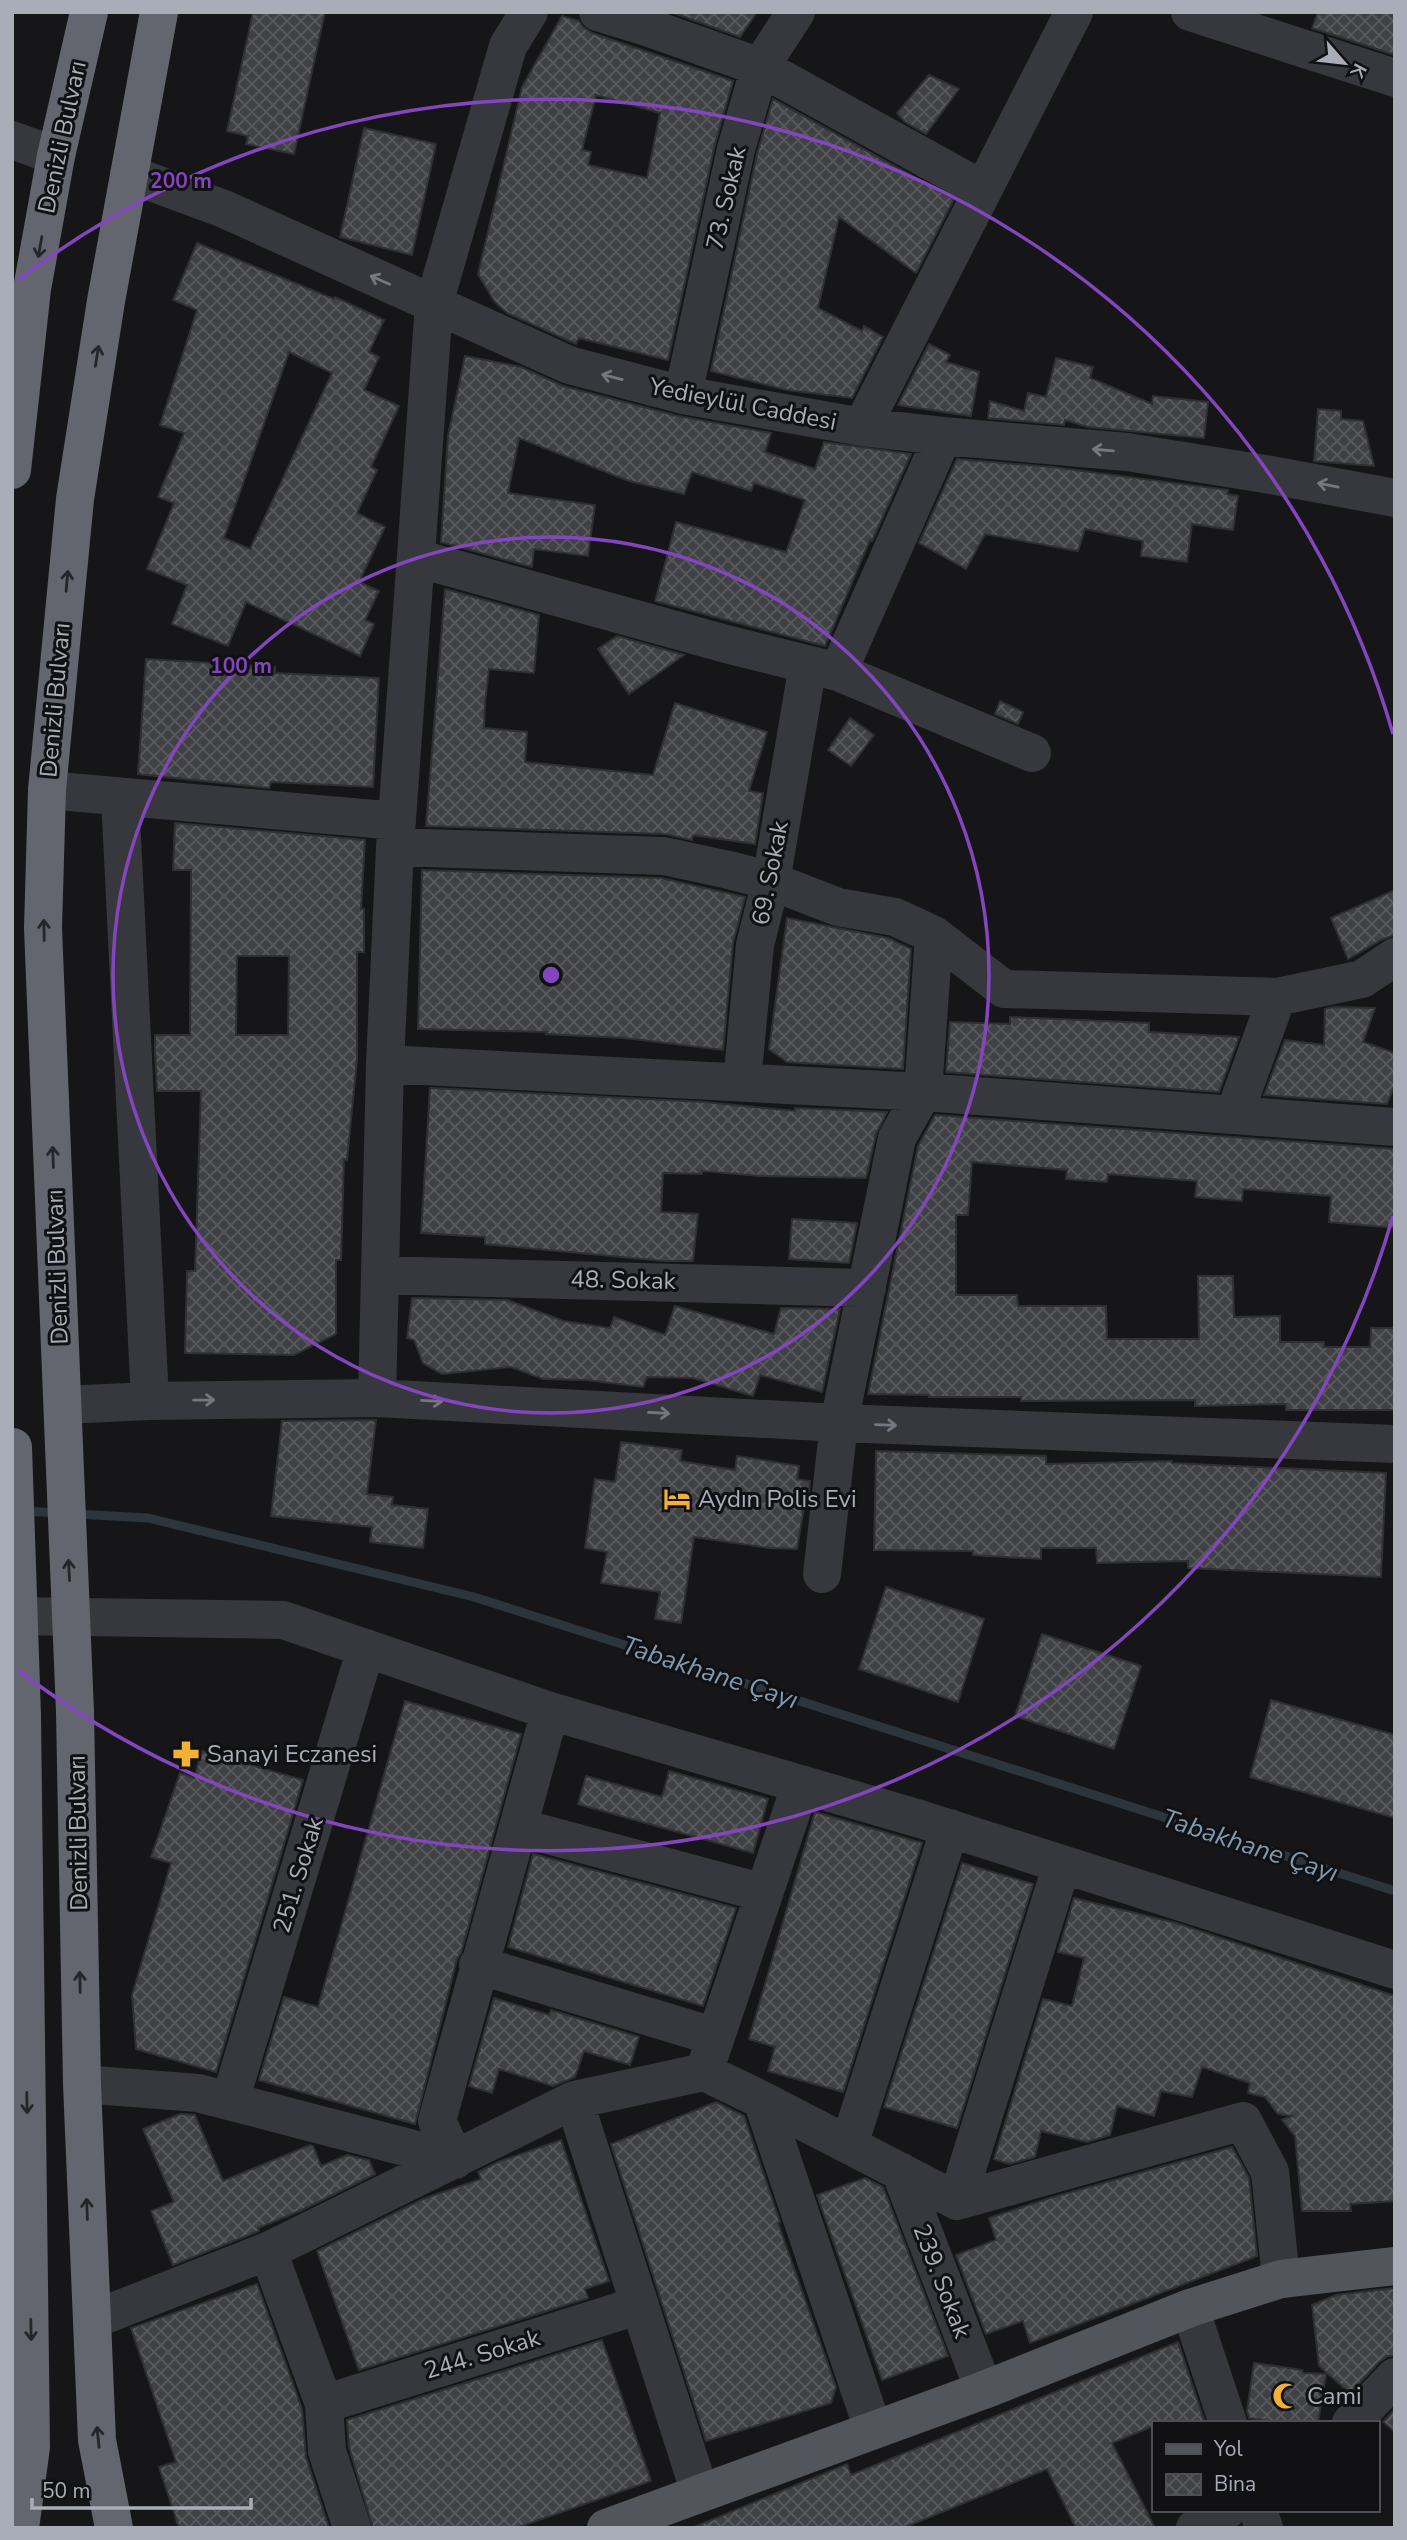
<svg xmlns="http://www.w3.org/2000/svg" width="1407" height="2540" viewBox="0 0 1407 2540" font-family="'Nunito Sans',sans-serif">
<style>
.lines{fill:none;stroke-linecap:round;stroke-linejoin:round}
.stream{stroke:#2c353c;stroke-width:9}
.building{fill:url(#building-cross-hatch);stroke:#303034;stroke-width:2;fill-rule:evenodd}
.minor{stroke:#37383d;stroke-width:38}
.major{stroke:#53555c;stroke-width:38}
.highway{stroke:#63666e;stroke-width:38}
.highway-bridge{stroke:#63666e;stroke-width:38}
.oneway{stroke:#26262a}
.oneway2{stroke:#757881}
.ring{fill:none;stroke:#8446be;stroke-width:3.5}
.labels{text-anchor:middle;stroke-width:6;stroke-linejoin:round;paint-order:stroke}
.street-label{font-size:24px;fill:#a8adb8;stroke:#111113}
.poi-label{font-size:24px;fill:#a8adb8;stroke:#111113;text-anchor:start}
.water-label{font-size:26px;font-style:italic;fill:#7f9bb3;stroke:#111113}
.centre{fill:#8446be;stroke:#111113;stroke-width:3.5}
.ring-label{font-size:21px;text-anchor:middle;font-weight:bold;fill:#8446be;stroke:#111113;stroke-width:6;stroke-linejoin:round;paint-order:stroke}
</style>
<defs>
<pattern id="building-cross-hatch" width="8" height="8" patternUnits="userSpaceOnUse" patternTransform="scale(1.75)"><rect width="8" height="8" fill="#404145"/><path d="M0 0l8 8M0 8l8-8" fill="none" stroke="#595a5e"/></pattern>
</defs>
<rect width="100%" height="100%" fill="#161618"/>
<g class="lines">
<!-- stream -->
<path class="stream" d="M24 1511 59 1513
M76 1514 148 1518 474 1597 1395 1891"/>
</g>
<!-- building -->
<path class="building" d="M253 12H325L294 154 246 144 248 136 227 131Z
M671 12H757L740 37Z
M1318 12H1395V55L1312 28Z
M562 16 579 21 583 27 592 33 733 81 715 144 668 360 579 338 576 344 507 313 494 301 478 274 522 87ZM596 95 660 113 647 178 588 165 591 152 582 150Z
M929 75 959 89 926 134 905 122 897 113Z
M773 99 954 199 916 273 839 217 818 308 862 331 864 326 883 337 852 398 787 390 711 371 757 154Z
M364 128 436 144 412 255 340 237Z
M197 243 334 299 335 297 384 320 369 352 379 357 364 390 399 406 371 467 377 470 357 513 385 527 359 582 379 591 365 620 374 624 360 656 246 602 228 646 172 624 187 585 147 569 174 503 158 497 184 433 160 425 197 310 173 300ZM289 352 332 373 250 549 224 538Z
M929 344 950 355 946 362 979 372 971 416 898 405Z
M465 356 521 367 563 386 678 416 771 433 765 452 815 469 824 442 911 454 872 541 870 540 825 646 655 601 676 522 786 552 805 500 754 483 751 491 692 472 684 494 629 481 519 438 508 493 595 505 588 556 534 549 532 567 441 542 448 436Z
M1056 358 1093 367 1090 378 1152 404 1153 396 1208 402 1204 438 1088 427 1065 420 1064 425 988 418 990 401 1024 411 1028 393 1046 397Z
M1318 409 1341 411V419L1363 421 1374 466 1314 461Z
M957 459 1052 467 1228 490 1227 494 1238 496 1233 530 1192 524 1187 562 1141 556 1143 541 1085 529 1078 551 985 534 966 569 919 543Z
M445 589 539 615 534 673 489 669 485 703 484 728 527 732 525 762 653 775 675 703 767 732 749 791 763 793 755 844 693 835 692 840 665 834 426 826Z
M617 636 684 655 629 694 598 649Z
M146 659 275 667V673L379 678 373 787 271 782 269 788 138 774Z
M1000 701 1023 712 1018 724 995 714Z
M850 718 874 735 851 766 828 750Z
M175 823 365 840 361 909H364V952H357V1060L347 1160 344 1159 341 1260H336V1334L294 1355 185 1353 187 1271H195L201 1091H157L155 1052V1035H190L191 870H173ZM237 956H289L288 1035H236Z
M422 870 661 878 745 897 733 943 723 1050 625 1038 546 1034 547 1032 418 1029Z
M1395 890V935L1383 939 1348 959 1331 918Z
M787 918 888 938 911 949 903 1069 787 1062 769 1049Z
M1334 1007 1375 1008 1363 1042 1395 1053V1084L1387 1104 1264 1095 1285 1040 1324 1045 1325 1009Z
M1010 1017 1149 1023V1032L1239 1037 1219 1092 946 1072 950 1022 1010 1024Z
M430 1088 704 1102 795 1111V1108L887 1112 876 1134 866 1178 760 1176 702 1171V1174L663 1173 661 1212 698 1214 693 1261H664L485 1244V1237L421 1233Z
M935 1115 1395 1149V1228L1329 1222 1331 1196 1243 1189 1242 1201 1195 1197 1197 1181 1108 1174 1107 1182 1066 1179 1067 1170 972 1162 968 1215H956V1295H1017L1018 1306H1106L1107 1339H1199L1198 1276H1233L1234 1317 1280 1316V1342H1324V1347H1370L1371 1328H1395V1410H1286V1404L1195 1406V1400L1021 1401V1397H929V1395L868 1394 918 1146Z
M792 1219 857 1223 849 1263 789 1259Z
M412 1298 507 1300 564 1321 610 1328 614 1317 665 1335 675 1306 774 1334 781 1308 840 1309 822 1392 760 1375 753 1396 693 1378 647 1377 643 1387 586 1380 543 1379 511 1367 442 1374 423 1363 414 1340 407 1338Z
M376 1420 367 1494 393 1497 392 1505 428 1509 423 1548 370 1542 372 1527 271 1516 282 1421Z
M621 1442 682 1450 680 1461 735 1470 737 1456 799 1466 797 1479 810 1481 807 1507H804L797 1549 769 1548 694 1537 681 1623 655 1619 660 1592 601 1583 607 1552 585 1548 595 1479 615 1482Z
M876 1451 1046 1456V1464L1172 1461V1463L1386 1473 1381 1577 1188 1568V1561L1097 1563 1096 1548H1041V1559L973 1555V1551L874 1550Z
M886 1587 984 1619 958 1702 859 1669Z
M1042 1634 1141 1666 1114 1749 1015 1716Z
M1271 1700 1395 1735V1818L1250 1777Z
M405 1701 521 1734 461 1953 457 1959 415 2124 259 2080 284 1997 318 2007Z
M202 1751 303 1780 216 2072 136 2049 132 1995 171 1863 151 1857 180 1773 194 1778Z
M669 1771 768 1799 753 1853 578 1804 586 1776 662 1797Z
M815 1812 922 1843 843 2092 768 2071 775 2047 749 2039Z
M533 1854 736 1908 703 2006 508 1947Z
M962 1863 1033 1884 957 2128 884 2107Z
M1074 1898 1176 1923 1395 1996V2201L1350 2204 1351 2211H1302L1295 2136 1282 2120 1292 2116 1278 2114 1265 2097 1248 2093 1250 2083 1202 2067 1192 2097 1161 2091 1154 2116 1117 2106 1110 2135 1087 2142 1041 2131 1035 2157 1009 2164 994 2159 1043 1999 1072 2006 1084 1958 1058 1952Z
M494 1998 549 2015 551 2010 639 2037 630 2065 584 2051 575 2077 553 2086 499 2069 492 2093 469 2086Z
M716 2102 744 2116 780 2222 778 2223 836 2387 831 2403 706 2441 611 2144Z
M180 2114 195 2115 223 2181 310 2145 313 2146 321 2166 347 2155 369 2160 375 2174 302 2210 258 2228 259 2231 173 2265 151 2211 174 2202 143 2129Z
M561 2140 609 2281 585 2289 588 2298 359 2370 317 2251 423 2199 481 2179 478 2172 498 2162Z
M1232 2147 1249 2178 1257 2256 1030 2343 1023 2321 986 2334 956 2255 996 2240 989 2218 1050 2198Z
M865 2178 883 2187 948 2356 882 2380 817 2195Z
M257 2284 302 2409 306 2457 329 2528H179L159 2467 176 2462 131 2328Z
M1395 2288V2356H1388L1379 2362 1350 2393 1319 2366 1312 2305 1336 2295Z
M602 2340 651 2481 516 2528H373L349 2447 347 2420Z
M1178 2342 1205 2423H1153V2426L1112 2443 1155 2528H1076L1047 2469 903 2528H692L847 2464 851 2475Z
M1254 2363 1302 2370 1303 2373 1326 2374 1318 2423H1279L1249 2418 1247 2411Z
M1395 2409V2432L1383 2422Z"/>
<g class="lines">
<!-- minor -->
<path class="minor" d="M598 12 647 27 760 67 983 190
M1190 12 1395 78
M12 140 56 156
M129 174 224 209 569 365 683 395 862 427 943 436 1127 452 1265 474 1395 498
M683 395 736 149 760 67 796 12
M862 427 1074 12
M416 558 726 644 838 672 1032 753
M838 672 943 436
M47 790 397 821
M120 797 150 1401
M395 847 664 856 729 870 771 881 838 907 895 917 934 935 1004 989 1277 997 1362 979 1395 957
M385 1064 923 1092 1395 1127
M742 1082 755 945 771 881 808 665
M1234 1115 1277 997
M380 1275 867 1288
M377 1398 385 1064 395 847 434 304 508 46 529 12
M63 1405 150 1401 377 1398 839 1423 1395 1444
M822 1574 839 1423 897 1138 923 1092 934 935
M12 1616 283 1620 550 1711 920 1819 1395 1970
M518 1827 764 1893
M478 1965 716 2037
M704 2072 801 1784
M82 2084 198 2093 455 2160 437 2121 550 1711
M574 2100 700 2493
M762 2100 873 2429
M230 2101 366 1648
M849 2145 950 1828
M900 2171 984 2390
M957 2201 1062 1864
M268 2251 324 2404 327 2451 352 2528
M1190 2308 1228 2423
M92 2320 268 2251 574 2100 704 2072 762 2100 957 2201 1243 2121 1270 2172 1281 2279
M324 2404 640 2305
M1351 2423 1395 2377
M1258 2510 1264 2528
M1195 2528 1227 2510"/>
<!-- major -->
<path class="major" d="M606 2528 984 2390 1190 2308 1281 2279 1395 2266"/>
<!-- highway -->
<path class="highway" d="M12 470 32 289 56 156 89 12
M64 1446 43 928 47 790 75 499 106 301 159 12
M75 1712 82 2084 97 2440 114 2528
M20 2528 31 2447 22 1716"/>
<!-- highway-bridge -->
<path class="highway-bridge" d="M64 1446 75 1712
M13 1447 22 1716"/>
</g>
<!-- one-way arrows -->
<defs><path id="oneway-shaft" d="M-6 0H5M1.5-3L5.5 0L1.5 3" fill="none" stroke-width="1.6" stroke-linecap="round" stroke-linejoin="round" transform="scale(1.75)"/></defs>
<g class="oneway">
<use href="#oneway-shaft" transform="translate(40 247) rotate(100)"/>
<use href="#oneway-shaft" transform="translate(97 356) rotate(-81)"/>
<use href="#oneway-shaft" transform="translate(67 581) rotate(-85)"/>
<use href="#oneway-shaft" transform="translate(44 930) rotate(-91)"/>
<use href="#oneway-shaft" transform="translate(53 1157) rotate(-92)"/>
<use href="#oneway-shaft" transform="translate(69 1570) rotate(-93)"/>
<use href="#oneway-shaft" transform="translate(80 1982) rotate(-91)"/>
<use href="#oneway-shaft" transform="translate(27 2103) rotate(89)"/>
<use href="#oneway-shaft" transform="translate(87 2209) rotate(-92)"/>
<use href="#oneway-shaft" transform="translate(31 2330) rotate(89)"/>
<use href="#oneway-shaft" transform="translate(98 2437) rotate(-96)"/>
</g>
<g class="oneway2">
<use href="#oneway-shaft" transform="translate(380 280) rotate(-156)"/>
<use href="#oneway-shaft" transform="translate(612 377) rotate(-165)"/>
<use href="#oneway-shaft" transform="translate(1103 450) rotate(-175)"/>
<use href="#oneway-shaft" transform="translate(1328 485) rotate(-169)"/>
<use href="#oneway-shaft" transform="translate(204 1400) rotate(-1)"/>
<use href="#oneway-shaft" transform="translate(432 1401) rotate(3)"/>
<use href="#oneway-shaft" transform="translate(659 1413) rotate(3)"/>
<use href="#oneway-shaft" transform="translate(886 1425) rotate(2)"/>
</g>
<!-- distance rings -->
<g class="ring">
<circle cx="551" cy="975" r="438"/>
<path d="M1393 1216A876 876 0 0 1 18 1670M18 280A876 876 0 0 1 1393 734"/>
</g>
<!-- icons -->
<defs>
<g id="hotel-bare" transform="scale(2.1)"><path d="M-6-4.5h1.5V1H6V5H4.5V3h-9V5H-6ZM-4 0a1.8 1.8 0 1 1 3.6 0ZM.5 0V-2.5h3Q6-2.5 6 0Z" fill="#f2b134" stroke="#111113" stroke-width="2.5" paint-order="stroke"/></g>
<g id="pharmacy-bare" transform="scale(2.1)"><path d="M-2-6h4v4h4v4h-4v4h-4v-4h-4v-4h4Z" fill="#f2b134" stroke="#111113" stroke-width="2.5" paint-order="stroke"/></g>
<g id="mosque-bare" transform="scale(2.1)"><path d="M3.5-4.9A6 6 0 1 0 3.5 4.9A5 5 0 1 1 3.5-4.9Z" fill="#f2b134" stroke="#111113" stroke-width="2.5" paint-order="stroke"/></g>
</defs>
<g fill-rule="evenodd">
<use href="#hotel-bare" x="677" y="1499"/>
<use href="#pharmacy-bare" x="186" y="1754"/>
<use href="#mosque-bare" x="1286" y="2396"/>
</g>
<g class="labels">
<!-- street labels -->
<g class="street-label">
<text transform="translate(62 137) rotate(-78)" y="8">Denizli Bulvarı</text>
<text transform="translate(726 198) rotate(-77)" y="8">73. Sokak</text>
<text transform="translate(743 404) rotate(11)" y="8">Yedieylül Caddesi</text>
<text transform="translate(55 700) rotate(-85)" y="8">Denizli Bulvarı</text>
<text transform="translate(770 873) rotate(-79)" y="8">69. Sokak</text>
<text transform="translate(57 1267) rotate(-92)" y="8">Denizli Bulvarı</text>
<text transform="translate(623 1280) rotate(1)" y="8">48. Sokak</text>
<text transform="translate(78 1833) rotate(-91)" y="8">Denizli Bulvarı</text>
<text transform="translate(298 1875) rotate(-73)" y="8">251. Sokak</text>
<text transform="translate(942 2281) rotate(69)" y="8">239. Sokak</text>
<text transform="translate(482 2354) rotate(-17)" y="8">244. Sokak</text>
</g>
<!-- poi labels -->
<g class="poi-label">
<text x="698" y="1507">Aydın Polis Evi</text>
<text x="207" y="1762">Sanayi Eczanesi</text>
<text x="1307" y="2404">Cami</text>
</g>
<!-- water labels -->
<g class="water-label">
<text transform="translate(710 1672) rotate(18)" y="9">Tabakhane Çayı</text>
<text transform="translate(1250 1845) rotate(18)" y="9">Tabakhane Çayı</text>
</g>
</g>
<circle cx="551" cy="975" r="10" class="centre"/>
<g class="ring-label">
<text x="181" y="188">200 m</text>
<text x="241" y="673">100 m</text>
</g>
<!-- border -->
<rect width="1407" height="2540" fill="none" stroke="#a8adb8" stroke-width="28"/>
<!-- legend -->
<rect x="1152" y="2421" width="228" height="91" fill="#111113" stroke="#4d4f55" stroke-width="2"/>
<rect x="1166" y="2444" width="35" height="10" fill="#53555c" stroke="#4d4f55" stroke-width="2"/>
<text x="1214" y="2456" font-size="21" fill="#a8adb8">Yol</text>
<rect x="1166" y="2474" width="35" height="21" fill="url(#building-cross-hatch)" stroke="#4d4f55" stroke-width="2"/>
<text x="1214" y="2491" font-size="21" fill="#a8adb8">Bina</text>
<!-- north arrow -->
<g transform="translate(1344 63) rotate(118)" stroke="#111113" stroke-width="5" paint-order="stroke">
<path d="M0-5L12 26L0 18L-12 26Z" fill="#a8adb8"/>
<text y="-10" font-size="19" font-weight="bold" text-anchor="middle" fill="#a8adb8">K</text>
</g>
<!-- scale -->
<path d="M32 2498v10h219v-10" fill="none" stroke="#a8adb8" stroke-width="3.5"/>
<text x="42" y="2498" font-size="21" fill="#a8adb8" stroke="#111113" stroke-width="5" paint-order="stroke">50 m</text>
</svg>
